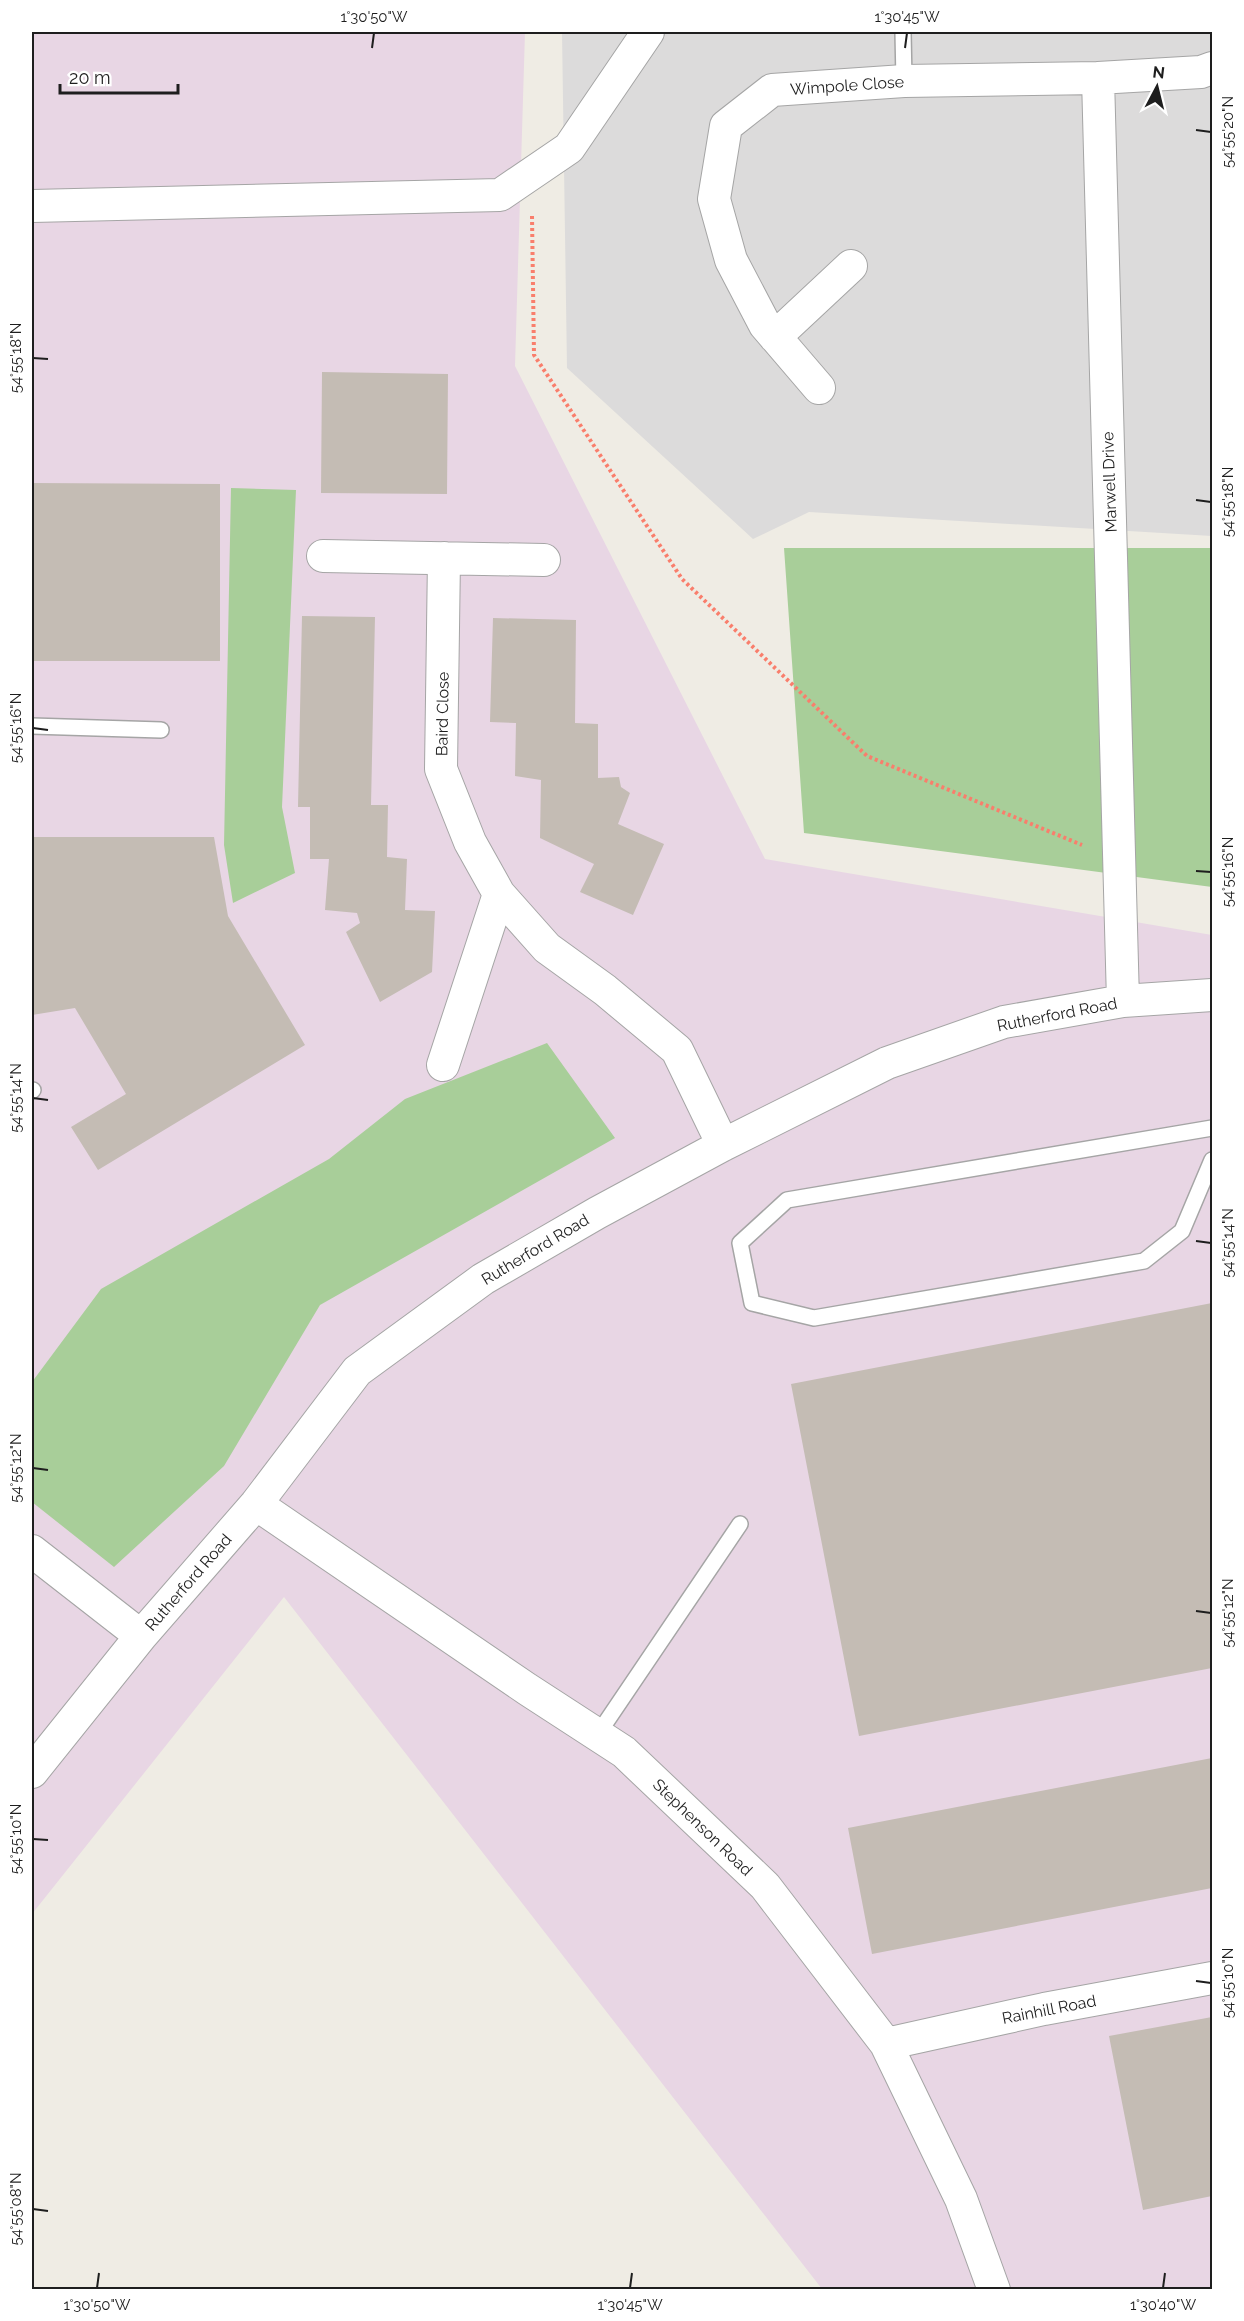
<svg xmlns="http://www.w3.org/2000/svg" width="1244" height="2321" viewBox="0 0 1244 2321" font-family="Raleway,sans-serif">
<style>
.residential{fill:#dcdbdb}
.industrial{fill:#e8d6e4}
.forest{fill:#a8ce99}
.building{fill:#c4bcb4}
.lines{fill:none;stroke-linecap:round;stroke-linejoin:round}
.lane-casing{stroke:#a5a5a5;stroke-width:18}
.street-casing{stroke:#a5a5a5;stroke-width:34}
.path{stroke:#f97e6c;stroke-width:4;stroke-dasharray:3 3;stroke-linecap:butt}
.lane{stroke:#fff;stroke-width:15}
.street{stroke:#fff;stroke-width:32}
.ticks{fill:none;stroke:#1e1e1e;stroke-width:2}
.labels{text-anchor:middle;stroke-width:4.5;stroke-linejoin:round;paint-order:stroke}
.street-label{font-size:16px;fill:#1e1e1e;stroke:#fff}
.neatline{fill:none;stroke:#1e1e1e;stroke-width:2}
.ticks-label{font-size:15px;text-anchor:middle;fill:#1e1e1e}
</style>
<rect width="100%" height="100%" fill="#efece4"/>
<!-- residential -->
<path class="residential" d="M562 32H1212V536L809 512 753 539 567 368Z"/>
<!-- industrial -->
<path class="industrial" d="M32 32H525L515 366 765 859 1212 935V2289H822L284 1597 32 1914Z"/>
<!-- forest -->
<path class="forest" d="M231 488 296 490 282 807 295 873 233 903 224 845Z
M784 548H1212V887L804 833Z
M547 1043 615 1138 320 1305 224 1466 114 1567 32 1502V1382L101 1289 329 1159 405 1099Z"/>
<!-- building -->
<path class="building" d="M322 372 448 374 447 494 321 493Z
M32 483 220 484V661H32Z
M302 616 375 617 371 805H388L387 857 407 859 405 910 435 911 432 972 380 1002 346 932 360 923 357 913 325 910 329 859H310V807H298Z
M493 618 576 620 575 723 598 724V778L619 777 621 787 630 793 618 824 664 844 633 915 580 892 594 864 540 838 541 780 515 776 516 723 490 722Z
M32 837H214L228 916 305 1045 98 1170 71 1127 126 1094 75 1008 32 1015Z
M1212 1303V1668L859 1736 791 1384Z
M1212 1758V1888L872 1954 848 1828Z
M1212 2017V2196L1143 2210 1109 2036Z"/>
<g class="lines">
<!-- lane casing -->
<g class="lane-casing">
<path id="lane" d="M903 32 904 81
M32 726 161 730
M32 1091 33 1090
M1212 1128 787 1200 740 1243 752 1303 814 1318 1144 1261 1182 1231 1212 1160
M598 1734 740 1524"/>
</g>
<!-- street casing -->
<g class="street-casing">
<path id="street" d="M32 206 500 195 569 148 648 32
M775 337 851 266
M819 388 765 325 731 260 714 199 726 126 772 90 904 81 1098 78
M323 556 544 560
M444 558 441 769 470 842 499 894 547 948 605 990 677 1050 723 1145
M1123 1001 1098 78 1201 72 1212 68
M443 1065 499 894
M256 1504 527 1689 624 1752 765 1886 886 2044 961 2199 994 2290
M32 1551 141 1636
M32 1772 141 1636 256 1504 357 1371 483 1279 597 1213 723 1145 887 1063 1004 1022 1123 1001 1212 995
M886 2044 1044 2009 1212 1978"/>
</g>
<!-- path -->
<path class="path" d="M532 216 534 355 682 579 867 756 1082 845"/>
<!-- lane -->
<use href="#lane" class="lane"/>
<!-- street -->
<use href="#street" class="street"/>
</g>
<!-- ticks -->
<path class="ticks" d="M372 48 374 33M905 48 907 33M1196 130 1211 132M33 358 48 359M1196 500 1211 502M33 728 48 730M1196 871 1211 872M33 1098 48 1100M1196 1241 1211 1243M33 1468 48 1470M1196 1611 1211 1613M33 1839 48 1840M1196 1981 1211 1983M33 2209 48 2211M97 2288 99 2273M630 2288 632 2273M1163 2288 1165 2273"/>
<g class="labels">
<!-- street labels -->
<g class="street-label">
<text transform="translate(847 85) rotate(-4)" y="6">Wimpole Close</text>
<text transform="translate(1109 482) rotate(-92)" y="6">Marwell Drive</text>
<text transform="translate(442 714) rotate(-89)" y="6">Baird Close</text>
<text transform="translate(1057 1014) rotate(-11)" y="6">Rutherford Road</text>
<text transform="translate(535 1249) rotate(-31)" y="6">Rutherford Road</text>
<text transform="translate(188 1582) rotate(-49)" y="6">Rutherford Road</text>
<text transform="translate(703 1827) rotate(44)" y="6">Stephenson Road</text>
<text transform="translate(1049 2009) rotate(-11)" y="6">Rainhill Road</text>
</g>
</g>
<!-- border -->
<rect width="1244" height="2321" fill="none" stroke="#ffffff" stroke-width="66"/>
<!-- north arrow -->
<g transform="translate(1157 87) rotate(7)" stroke="#ffffff" stroke-width="4.5" paint-order="stroke">
<path d="M0-4.5L10 22L0 15L-10 22Z" fill="#1e1e1e"/>
<text y="-9" font-size="16" font-weight="bold" text-anchor="middle" fill="#1e1e1e">N</text>
</g>
<!-- scale -->
<path d="M60 84v9h118v-9" fill="none" stroke="#1e1e1e" stroke-width="3"/>
<text x="69" y="84" font-size="18" fill="#1e1e1e" stroke="#ffffff" stroke-width="4.5" paint-order="stroke">20 m</text>
<rect x="33" y="33" width="1178" height="2255" class="neatline"/>
<g class="ticks-label">
<text x="374" y="22">1°30'50"W</text>
<text x="907" y="22">1°30'45"W</text>
<text transform="translate(1228 132) rotate(-90)" y="5">54°55'20"N</text>
<text transform="translate(16 358) rotate(-90)" y="5">54°55'18"N</text>
<text transform="translate(1228 502) rotate(-90)" y="5">54°55'18"N</text>
<text transform="translate(16 728) rotate(-90)" y="5">54°55'16"N</text>
<text transform="translate(1228 872) rotate(-90)" y="5">54°55'16"N</text>
<text transform="translate(16 1098) rotate(-90)" y="5">54°55'14"N</text>
<text transform="translate(1228 1243) rotate(-90)" y="5">54°55'14"N</text>
<text transform="translate(16 1468) rotate(-90)" y="5">54°55'12"N</text>
<text transform="translate(1228 1613) rotate(-90)" y="5">54°55'12"N</text>
<text transform="translate(16 1839) rotate(-90)" y="5">54°55'10"N</text>
<text transform="translate(1228 1983) rotate(-90)" y="5">54°55'10"N</text>
<text transform="translate(16 2209) rotate(-90)" y="5">54°55'08"N</text>
<text x="97" y="2310">1°30'50"W</text>
<text x="630" y="2310">1°30'45"W</text>
<text x="1163" y="2310">1°30'40"W</text>
</g>
</svg>
